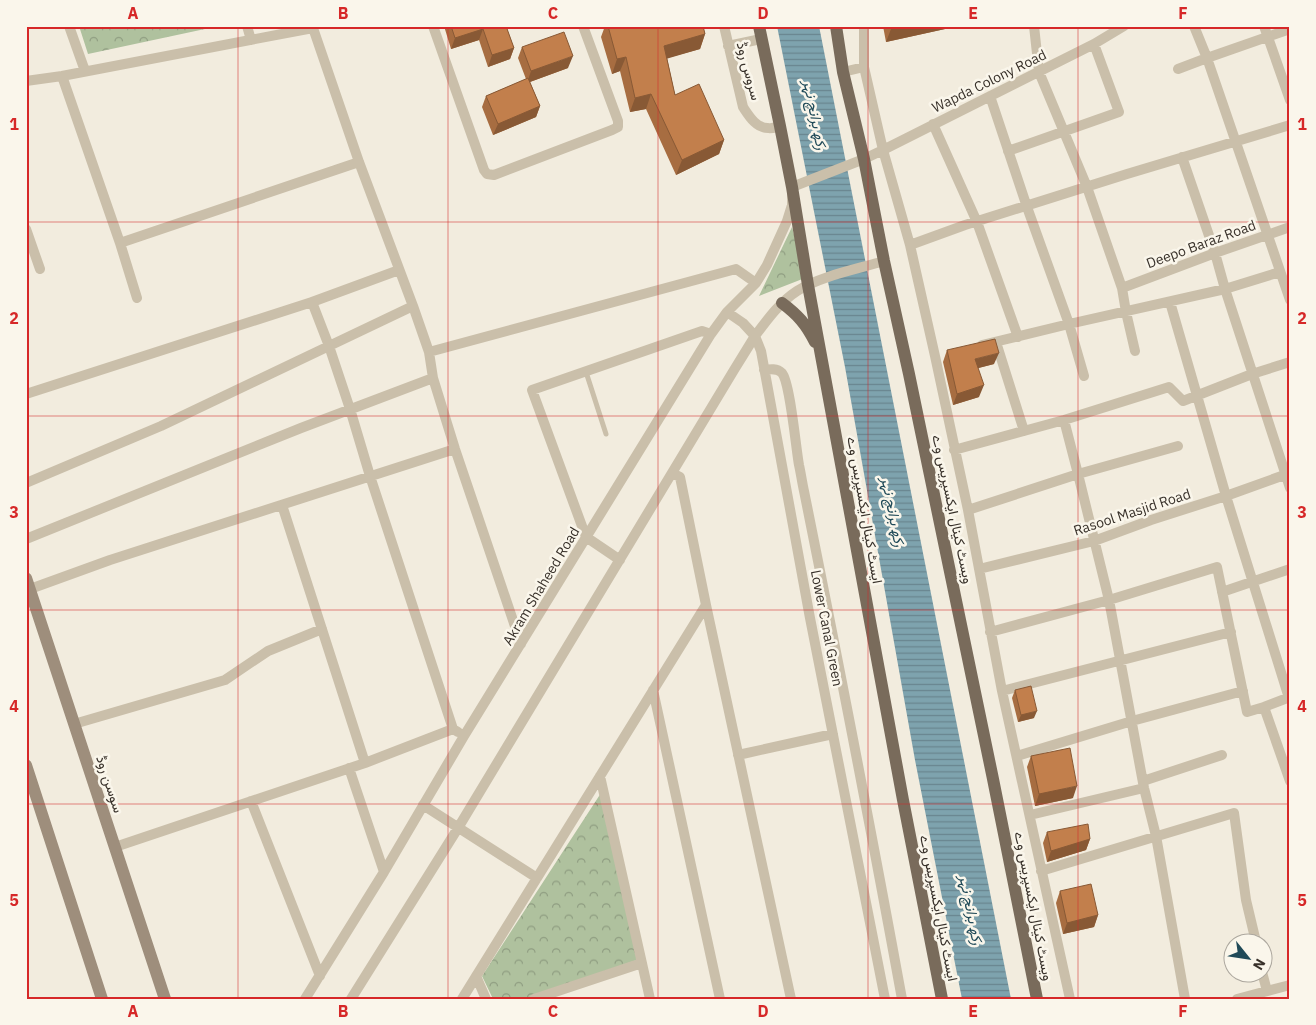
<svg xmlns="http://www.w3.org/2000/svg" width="1316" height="1025" viewBox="0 0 1316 1025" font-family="'IBM Plex Sans',Vazirmatn,sans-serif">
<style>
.forest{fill:url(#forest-crowns)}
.water{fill:url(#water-rules)}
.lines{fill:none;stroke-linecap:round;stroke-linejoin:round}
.lane{stroke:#cabfaa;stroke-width:5}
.street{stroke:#cabfaa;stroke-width:10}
.secondary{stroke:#9e8e7c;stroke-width:12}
.primary{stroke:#796b5b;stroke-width:12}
.wall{fill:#a76d41}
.shaded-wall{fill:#885935}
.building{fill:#c27f4c;stroke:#885935}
.grid{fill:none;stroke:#d62828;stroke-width:1;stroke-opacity:0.55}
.labels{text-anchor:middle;stroke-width:5;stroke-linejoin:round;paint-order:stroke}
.street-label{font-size:14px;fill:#38312a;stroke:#faf6eb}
.water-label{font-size:15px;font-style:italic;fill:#204a58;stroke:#faf6eb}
.neatline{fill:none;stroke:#d62828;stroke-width:2}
.grid-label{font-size:16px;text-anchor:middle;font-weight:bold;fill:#d62828}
</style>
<defs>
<pattern id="forest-crowns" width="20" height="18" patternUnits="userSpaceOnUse" patternTransform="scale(1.25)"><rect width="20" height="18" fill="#afc19e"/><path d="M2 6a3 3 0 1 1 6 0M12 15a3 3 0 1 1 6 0" fill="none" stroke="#8f9d81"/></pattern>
<pattern id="water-rules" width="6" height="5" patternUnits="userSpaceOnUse" patternTransform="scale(1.25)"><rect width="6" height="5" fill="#7ea3ae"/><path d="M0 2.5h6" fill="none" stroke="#68858e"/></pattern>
</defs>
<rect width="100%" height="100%" fill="#f2ecde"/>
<!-- forest -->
<path class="forest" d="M79 26H219L88 54Z
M792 227 805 278 759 296Z
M601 793 637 960 524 999H493L482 976Z"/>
<!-- water -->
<path class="water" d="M777 26H819L1011 999H962L915 760 845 367Z"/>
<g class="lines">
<!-- lane -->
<path class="lane" d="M586 372 606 434"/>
<!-- street -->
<path class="street" d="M69 26 85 71
M247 26 251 40
M433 26 484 170 487 174 494 175 612 130 618 127V121L583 26
M724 26 743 107C749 116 756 128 768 128 772 129 776 127 780 126
M1034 26 1039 72 1087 187 1122 288 1126 312 1135 351
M1264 26 1290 100
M1290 29 1207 58 1290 300
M728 46 761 39
M864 67 883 150 910 245 935 356 968 510 1002 691 1070 999
M1178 69 1207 58 1194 26
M843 72 864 67V26
M62 76 120 243 359 162
M26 81 62 76 313 28 359 162 413 306 429 352 433 378 455 449 521 644
M990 96 1027 207 1069 324 1084 376
M933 124 977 222 1018 337
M1008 151 1119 112 1094 44
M1182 157 1215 253 1225 289 1290 488
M26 229 40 269
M120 243 137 298
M910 245 965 225 1127 174 1290 125
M884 261C858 269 820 276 797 291 780 302 767 320 755 336L761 351 810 618 885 999
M1122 288 1215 253 1290 227
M312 302 329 346 350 409 370 476 453 729
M1170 302 1226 496 1289 698
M996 342 1024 431
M982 345 1069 324 1225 289 1280 272
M429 352 736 269 756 283
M764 370C770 369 777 368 782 373 790 382 796 449 799 465 801 474 802 482 804 491 838 660 871 829 902 999
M26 394 312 302 399 270
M1064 420 1078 474 1109 600 1144 788 1156 836 1185 999
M954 450 1064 420 1169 387 1183 401 1252 374 1290 362
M672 473 680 477 706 605 791 999
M26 483 161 426 413 306
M282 505 365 763
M968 510 1078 474 1178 446
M26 539 301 428 433 378
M620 560 586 537 532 390 702 331 711 334
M979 569 1094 541 1151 520 1226 496 1290 473
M30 589 110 560 455 449
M1222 592 1290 569
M990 632 1109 600 1217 567 1247 712 1264 707 1290 697
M653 690 720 999
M1002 691 1231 632
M1264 707 1290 781
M74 724 225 680 268 651 322 629
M738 755 833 734
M1017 756 1132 721 1243 691
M349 768 384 872
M600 776 650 999
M1143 781 1222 755
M251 801 320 976
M423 805 537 878
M1030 815 1144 788
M115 847 365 763 453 729 458 732
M1041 871 1234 813 1246 900 1256 942
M1262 972 1267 991
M476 976 486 999
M305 999 384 872 464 736 711 334 727 312 756 283 767 265 787 221 792 205V187L864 159 883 150 1094 44 1124 26
M351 999 458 828 734 370 755 336 743 323 727 312
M462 999 706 605
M534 999 642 963
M1237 999 1290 985"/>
<!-- secondary -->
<path class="secondary" d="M26 578 165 999
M26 765 102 999"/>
<!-- primary -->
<path class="primary" d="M759 26 780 126 792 187 808 285 903 800 942 999
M836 26 843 72 864 159 884 261 909 374 993 779 1037 999
M782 303C798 315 806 324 815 342"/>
</g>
<!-- wall -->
<path class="wall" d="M444 26H506L514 48 510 59 488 67 479 40 451 49Z
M605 26H703L705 34 700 49 667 58 675 95 724 140 719 154 676 175 646 109 630 112 620 71 612 74 601 37Z
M883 26H946L945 29 886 42Z
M522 47 568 68 530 82 540 106 536 117 493 135 482 107 486 96 526 79 518 58Z
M947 350 994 364 978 368 979 397 953 405 943 362Z
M1015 690 1034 718 1018 722 1012 698Z
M1031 756 1073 798 1035 806 1027 767Z
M1047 832 1090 839 1086 850 1047 862 1043 843Z
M1060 891 1098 915 1094 927 1063 934 1056 903Z"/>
<!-- shaded-wall -->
<path class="shaded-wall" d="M905 26H946L945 29 886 42 891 29Z
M483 29 479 40 451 49 455 38Z
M705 34 700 49 659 61 664 46Z
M514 48 510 59 488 67 492 55Z
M573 56 568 68 527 83 531 71Z
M626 57 620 71 612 74 617 59Z
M651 94 646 109 630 112 635 98Z
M540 106 536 117 493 135 498 124Z
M724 140 719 154 676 175 682 160Z
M999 353 994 364 971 370 975 359Z
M984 385 979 397 953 405 957 394Z
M1037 711 1034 718 1018 722 1021 715Z
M1077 786 1073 798 1035 806 1039 794Z
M1090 839 1086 850 1047 862 1051 851Z
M1098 915 1094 927 1063 934 1067 923Z"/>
<!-- building -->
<path class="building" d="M451 26H506L514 48 492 55 483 29 455 38Z
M608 26H703L705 34 664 46 675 95 699 84 724 140 682 160 651 94 635 98 626 57 617 59Z
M890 26H905L891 29Z
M564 32 573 56 531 71 522 47Z
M528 78 540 106 498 124 486 96Z
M995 339 999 353 975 359 984 385 957 394 947 350Z
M1031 686 1037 711 1021 715 1015 690Z
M1070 748 1077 786 1039 794 1031 756Z
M1088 824 1090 839 1051 851 1047 832Z
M1091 884 1098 915 1067 923 1060 891Z"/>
<!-- grid -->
<path class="grid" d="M238 26V999M448 26V999M658 26V999M868 26V999M1078 26V999M26 222H1290M26 416H1290M26 610H1290M26 804H1290"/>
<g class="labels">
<!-- street labels -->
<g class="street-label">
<text transform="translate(749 71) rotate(75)" y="5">سروس روڈ</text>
<text transform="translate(989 81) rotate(-26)" y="5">Wapda Colony Road</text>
<text transform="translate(1201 244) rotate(-20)" y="5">Deepo Baraz Road</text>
<text transform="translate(953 509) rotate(78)" y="5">ویسٹ کینال ایکسپریس وے</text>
<text transform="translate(865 510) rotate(80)" y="5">ایسٹ کینال ایکسپریس وے</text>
<text transform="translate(1132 512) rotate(-18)" y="5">Rasool Masjid Road</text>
<text transform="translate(541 586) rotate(-59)" y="5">Akram Shaheed Road</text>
<text transform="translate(827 628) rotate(79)" y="5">Lower Canal Green</text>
<text transform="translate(110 784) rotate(72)" y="5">سوسن روڈ</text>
<text transform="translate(1034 906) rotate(79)" y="5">ویسٹ کینال ایکسپریس وے</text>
<text transform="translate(939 908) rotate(79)" y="5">ایسٹ کینال ایکسپریس وے</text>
</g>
<!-- water labels -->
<g class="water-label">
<text transform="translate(815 115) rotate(79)" y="5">رکھ برانچ نہر</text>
<text transform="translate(893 512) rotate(79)" y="5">رکھ برانچ نہر</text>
<text transform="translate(971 910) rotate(79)" y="5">رکھ برانچ نہر</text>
</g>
</g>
<!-- border -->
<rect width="1316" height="1025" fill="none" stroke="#faf6eb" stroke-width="55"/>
<!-- north arrow -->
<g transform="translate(1248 958) rotate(120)"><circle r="24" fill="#faf6eb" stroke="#aca79e"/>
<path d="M0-4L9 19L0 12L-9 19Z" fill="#204a58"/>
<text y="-8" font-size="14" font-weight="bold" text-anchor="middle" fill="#38312a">N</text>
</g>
<rect x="28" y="28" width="1260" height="970" class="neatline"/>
<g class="grid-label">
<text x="133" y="19">A</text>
<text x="343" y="19">B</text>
<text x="553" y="19">C</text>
<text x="763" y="19">D</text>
<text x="973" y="19">E</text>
<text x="1183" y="19">F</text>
<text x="14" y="130">1</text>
<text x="1302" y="130">1</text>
<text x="14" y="324">2</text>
<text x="1302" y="324">2</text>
<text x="14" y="518">3</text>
<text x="1302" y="518">3</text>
<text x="14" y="712">4</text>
<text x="1302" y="712">4</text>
<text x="14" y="906">5</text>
<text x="1302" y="906">5</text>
<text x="133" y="1017">A</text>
<text x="343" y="1017">B</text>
<text x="553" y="1017">C</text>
<text x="763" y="1017">D</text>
<text x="973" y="1017">E</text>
<text x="1183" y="1017">F</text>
</g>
</svg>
